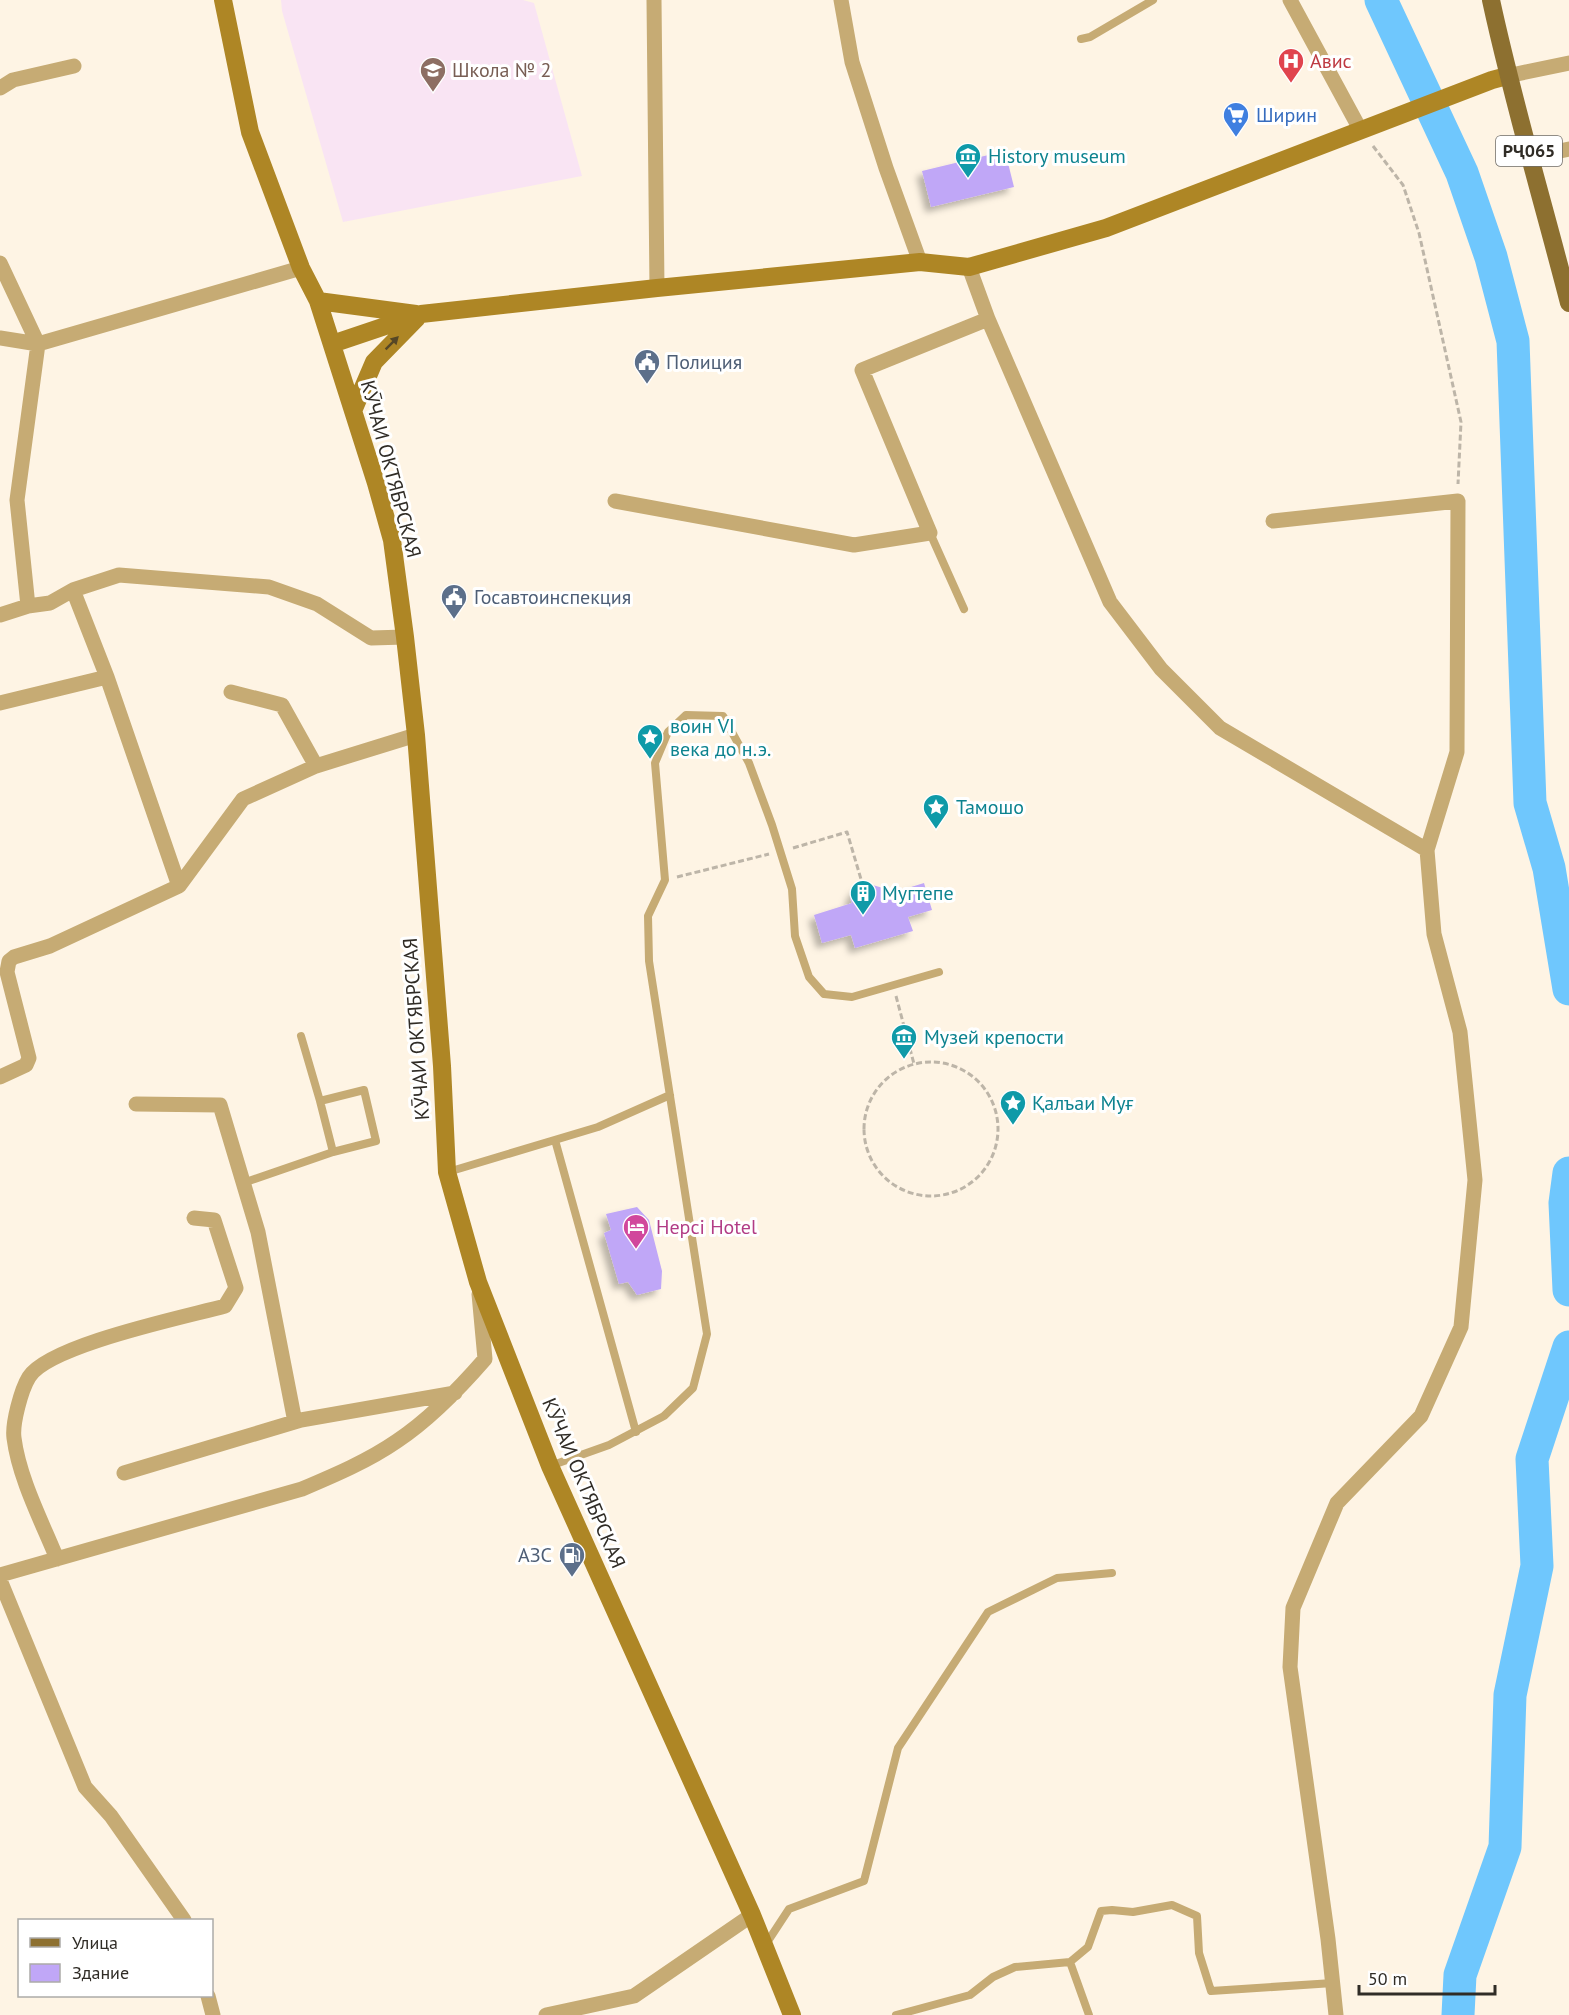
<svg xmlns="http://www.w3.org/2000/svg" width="1569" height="2015" viewBox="0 0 1569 2015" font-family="'PT Sans',sans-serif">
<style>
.education{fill:#f9e4f3}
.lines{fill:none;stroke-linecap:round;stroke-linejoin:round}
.river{stroke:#6fc7fd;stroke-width:33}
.building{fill:#c0a7f7;filter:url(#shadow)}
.path{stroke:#bdb5a8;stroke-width:3;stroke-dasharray:6 3;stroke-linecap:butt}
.lane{stroke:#c6ab74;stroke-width:8}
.street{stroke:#c6ab74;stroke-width:15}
.secondary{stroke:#ae8625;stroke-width:18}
.primary{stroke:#8d7030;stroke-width:18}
.oneway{fill:#564726}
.labels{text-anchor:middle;stroke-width:6;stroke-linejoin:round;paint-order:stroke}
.shield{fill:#fff;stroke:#6e6b67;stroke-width:1.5}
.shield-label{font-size:18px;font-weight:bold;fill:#302c26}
.health-label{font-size:20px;fill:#be3a42;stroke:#fff;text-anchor:start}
.education-label{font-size:20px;fill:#785e54;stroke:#fff;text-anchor:start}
.shop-label{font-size:20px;fill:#366cbe;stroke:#fff;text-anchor:start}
.culture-label{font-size:20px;fill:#0d838f;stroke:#fff;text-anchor:start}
.service-label{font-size:20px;fill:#4e5e75;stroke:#fff;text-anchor:start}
.street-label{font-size:20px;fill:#302c26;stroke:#fff}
.hotel-label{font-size:20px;fill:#b23c85;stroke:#fff;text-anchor:start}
</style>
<defs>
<filter id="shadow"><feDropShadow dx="-5.5" dy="5.5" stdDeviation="3" flood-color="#0004"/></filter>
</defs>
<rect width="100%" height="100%" fill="#fef4e4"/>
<!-- education -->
<path class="education" d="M281 0H523L534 3 582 176 343 222 282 11Z"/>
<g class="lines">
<!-- river -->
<path class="river" d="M1381 0 1462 173 1491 257 1513 341 1530 803 1549 868 1569 989
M1569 1173 1565 1203 1569 1290
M1458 2015 1460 1975 1505 1847 1510 1695 1537 1566 1532 1459 1569 1347"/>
</g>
<!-- building -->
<path class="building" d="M1005 151 1014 187 931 207 922 171Z
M924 883 932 910 908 917 913 931 855 948 851 935 822 943 814 915 852 903 850 898 856 888 869 884 883 888 885 895Z
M637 1207 649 1220 662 1271 661 1289 637 1295 628 1282 619 1284 604 1233 611 1230 606 1214Z"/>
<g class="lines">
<!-- path -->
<path class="path" d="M1373 146 1403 185 1419 233 1461 422 1458 484
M793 848 847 832 863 886
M677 877 769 854
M896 996 914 1064
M864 1129a67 67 0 1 1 134 0a67 67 0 1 1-134 0Z"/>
<!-- lane -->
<path class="lane" d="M1081 39 1090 37 1153 0
M930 533 964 609
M320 1101 333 1152
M555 1140 636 1432
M448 1172 598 1127 670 1095
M243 1183 333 1152 376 1141 364 1090 320 1101 301 1036
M550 1466 609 1445 664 1416 693 1388 707 1334 649 961 648 916 665 880 655 763 668 732 686 715 723 716 749 763 772 825 792 889 795 936 809 977 824 994 852 997 939 972
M766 1944 789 1909 864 1881 898 1748 988 1612 1057 1578 1112 1573
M1070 1962 1089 2015
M896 2015 970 1995 993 1977 1015 1967 1070 1962 1088 1947 1101 1911 1112 1910 1133 1912 1172 1905 1197 1916 1199 1953 1211 1991 1333 1983"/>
<!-- street -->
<path class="street" d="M654 0 657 288
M841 0 852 62 886 168 920 262
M1290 0 1361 131
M1507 76 1569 63
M0 88 13 80 74 66
M1531 157 1569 149
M0 263 38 344
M969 267 988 319 1110 602 1161 669 1220 728 1427 850
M301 268 38 344 17 500 28 606 50 603 73 590 107 677 179 886 243 799 316 766 416 735
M0 338 38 344
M615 501 854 545 930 533 862 370 988 319
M1273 521 1458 501 1457 752 1427 850 1434 934 1460 1032 1475 1180 1461 1327 1421 1416 1337 1503 1293 1608 1290 1667 1328 1939 1336 2015
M73 590 119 575 269 587 317 604 371 638 405 637
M0 615 28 606
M231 692 282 705 316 766
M0 703 107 677
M0 1077 26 1065 29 1058 7 972 9 961 14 957 50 946 179 886
M136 1104 220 1105 258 1232 295 1422
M124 1473 301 1420 455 1393
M57 1559C42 1522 19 1478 14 1438 12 1424 21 1390 29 1377 49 1345 185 1317 225 1306L236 1288 214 1220 194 1218
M0 1575 302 1489C335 1475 368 1461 397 1441 430 1419 459 1389 485 1359L479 1294
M0 1580 85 1787 111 1816 184 1920
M208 1996 213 2015
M546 2015 634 1996 752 1915"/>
<!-- secondary -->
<path class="secondary" d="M223 0 250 132 301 268 318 301 376 483 392 540 405 637 416 735 442 1066 447 1172 478 1282 550 1466 752 1915 792 2015
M318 301 416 314
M332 344 421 314 657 288 920 262 969 267 1106 228 1492 80 1507 76
M353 411 374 362 417 318"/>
<!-- primary -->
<path class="primary" d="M1491 0C1513 102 1543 202 1569 303"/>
</g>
<!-- one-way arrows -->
<defs><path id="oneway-solid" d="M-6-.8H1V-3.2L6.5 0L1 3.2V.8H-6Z" transform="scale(1.5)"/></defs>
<use class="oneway" href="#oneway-solid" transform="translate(392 343) rotate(-45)"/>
<!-- icons -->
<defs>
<g id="hospital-pin" transform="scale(1.35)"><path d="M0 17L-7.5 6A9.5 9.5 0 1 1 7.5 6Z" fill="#e0444e" stroke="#fff"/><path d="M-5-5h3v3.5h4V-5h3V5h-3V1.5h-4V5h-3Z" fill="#fff"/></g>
<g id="school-pin" transform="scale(1.35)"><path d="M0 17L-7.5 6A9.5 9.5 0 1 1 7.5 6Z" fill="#8d6e63" stroke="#fff"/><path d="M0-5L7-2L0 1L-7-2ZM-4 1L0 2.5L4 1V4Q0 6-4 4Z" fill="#fff"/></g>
<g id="supermarket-pin" transform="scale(1.35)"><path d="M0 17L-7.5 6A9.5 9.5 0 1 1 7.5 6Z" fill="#3f7fe0" stroke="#fff"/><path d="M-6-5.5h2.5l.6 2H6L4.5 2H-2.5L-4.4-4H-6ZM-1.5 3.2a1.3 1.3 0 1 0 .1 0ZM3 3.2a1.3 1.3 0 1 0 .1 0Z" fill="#fff"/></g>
<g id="museum-pin" transform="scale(1.35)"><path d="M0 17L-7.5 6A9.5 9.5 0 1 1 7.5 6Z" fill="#0f9aa8" stroke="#fff"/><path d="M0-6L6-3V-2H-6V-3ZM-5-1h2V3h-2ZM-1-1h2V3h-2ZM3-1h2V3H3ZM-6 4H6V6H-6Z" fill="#fff"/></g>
<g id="civic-pin" transform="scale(1.35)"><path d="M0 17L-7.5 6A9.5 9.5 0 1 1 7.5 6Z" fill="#5c6f8a" stroke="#fff"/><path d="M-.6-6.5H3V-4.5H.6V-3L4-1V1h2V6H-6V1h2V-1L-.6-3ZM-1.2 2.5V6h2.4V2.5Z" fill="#fff"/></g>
<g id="sight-pin" transform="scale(1.35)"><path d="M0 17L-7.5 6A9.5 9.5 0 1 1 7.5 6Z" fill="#0f9aa8" stroke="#fff"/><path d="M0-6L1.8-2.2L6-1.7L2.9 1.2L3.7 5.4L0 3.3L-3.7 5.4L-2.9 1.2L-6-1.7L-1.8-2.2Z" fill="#fff"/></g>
<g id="building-pin" transform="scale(1.35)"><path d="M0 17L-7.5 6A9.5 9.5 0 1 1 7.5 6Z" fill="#0f9aa8" stroke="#fff"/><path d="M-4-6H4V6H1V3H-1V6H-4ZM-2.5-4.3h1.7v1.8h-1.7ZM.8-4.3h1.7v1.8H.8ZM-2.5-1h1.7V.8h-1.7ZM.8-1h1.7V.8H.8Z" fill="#fff"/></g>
<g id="hotel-pin" transform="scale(1.35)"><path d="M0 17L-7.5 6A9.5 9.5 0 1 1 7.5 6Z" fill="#d1479c" stroke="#fff"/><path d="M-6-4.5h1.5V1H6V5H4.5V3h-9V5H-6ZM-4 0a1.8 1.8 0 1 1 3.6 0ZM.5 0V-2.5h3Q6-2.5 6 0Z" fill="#fff"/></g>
<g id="fuel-pin" transform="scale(1.35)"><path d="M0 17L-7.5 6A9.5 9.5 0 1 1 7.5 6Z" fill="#5c6f8a" stroke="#fff"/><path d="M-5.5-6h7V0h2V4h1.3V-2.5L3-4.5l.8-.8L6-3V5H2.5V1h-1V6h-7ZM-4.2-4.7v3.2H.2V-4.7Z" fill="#fff"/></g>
</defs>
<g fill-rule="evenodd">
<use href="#hospital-pin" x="1291" y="61"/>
<use href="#school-pin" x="433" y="70"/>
<use href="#supermarket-pin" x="1236" y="115"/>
<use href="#museum-pin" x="968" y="156"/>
<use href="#civic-pin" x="647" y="362"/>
<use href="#civic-pin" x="454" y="597"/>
<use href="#sight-pin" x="650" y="737"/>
<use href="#sight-pin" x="936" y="807"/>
<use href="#building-pin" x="863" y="893"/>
<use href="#museum-pin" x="904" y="1037"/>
<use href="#sight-pin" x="1013" y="1103"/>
<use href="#hotel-pin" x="636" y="1227"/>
<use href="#fuel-pin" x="572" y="1555"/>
</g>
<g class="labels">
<!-- shield labels -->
<rect class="shield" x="1496" y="136" width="66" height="30" rx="4.5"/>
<g class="shield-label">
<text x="1529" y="157">РҶ065</text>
</g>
<!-- health labels -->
<g class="health-label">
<text x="1310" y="68">Авис</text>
</g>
<!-- education labels -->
<g class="education-label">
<text x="452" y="77">Школа № 2</text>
</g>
<!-- shop labels -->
<g class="shop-label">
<text x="1256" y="122">Ширин</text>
</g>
<!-- culture labels -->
<g class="culture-label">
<text x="988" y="163">History museum</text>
<text x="670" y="733">воин VI<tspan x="670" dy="23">века до н.э.</tspan></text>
<text x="956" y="814">Тамошо</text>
<text x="882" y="900">Мугтепе</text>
<text x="924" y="1044">Музей крепости</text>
<text x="1032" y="1110">Қалъаи Муғ</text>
</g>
<!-- service labels -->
<g class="service-label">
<text x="666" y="369">Полиция</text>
<text x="474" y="604">Госавтоинспекция</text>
<text x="552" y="1562" text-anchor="end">АЗС</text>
</g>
<!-- street labels -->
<g class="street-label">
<text transform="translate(391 469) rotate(75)" y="7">КӮЧАИ ОКТЯБРСКАЯ</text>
<text transform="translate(416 1029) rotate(-94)" y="7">КӮЧАИ ОКТЯБРСКАЯ</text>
<text transform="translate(584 1483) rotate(67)" y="7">КӮЧАИ ОКТЯБРСКАЯ</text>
</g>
<!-- hotel labels -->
<g class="hotel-label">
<text x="656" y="1234">Hepci Hotel</text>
</g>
</g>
<!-- legend -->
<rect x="18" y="1919" width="195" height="78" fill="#ffffff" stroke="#acaba8" stroke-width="1.5"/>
<rect x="30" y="1938" width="30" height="9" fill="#8d7030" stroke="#acaba8" stroke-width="1.5"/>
<text x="72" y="1949" font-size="18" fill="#302c26">Улица</text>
<rect x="30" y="1964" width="30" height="18" fill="#c0a7f7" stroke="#acaba8" stroke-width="1.5"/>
<text x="72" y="1979" font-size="18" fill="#302c26">Здание</text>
<!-- scale -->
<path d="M1359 1985v9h136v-9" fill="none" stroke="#302c26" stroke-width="3"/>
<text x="1368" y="1985" font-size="18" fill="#302c26" stroke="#ffffff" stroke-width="4.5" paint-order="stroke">50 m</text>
</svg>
